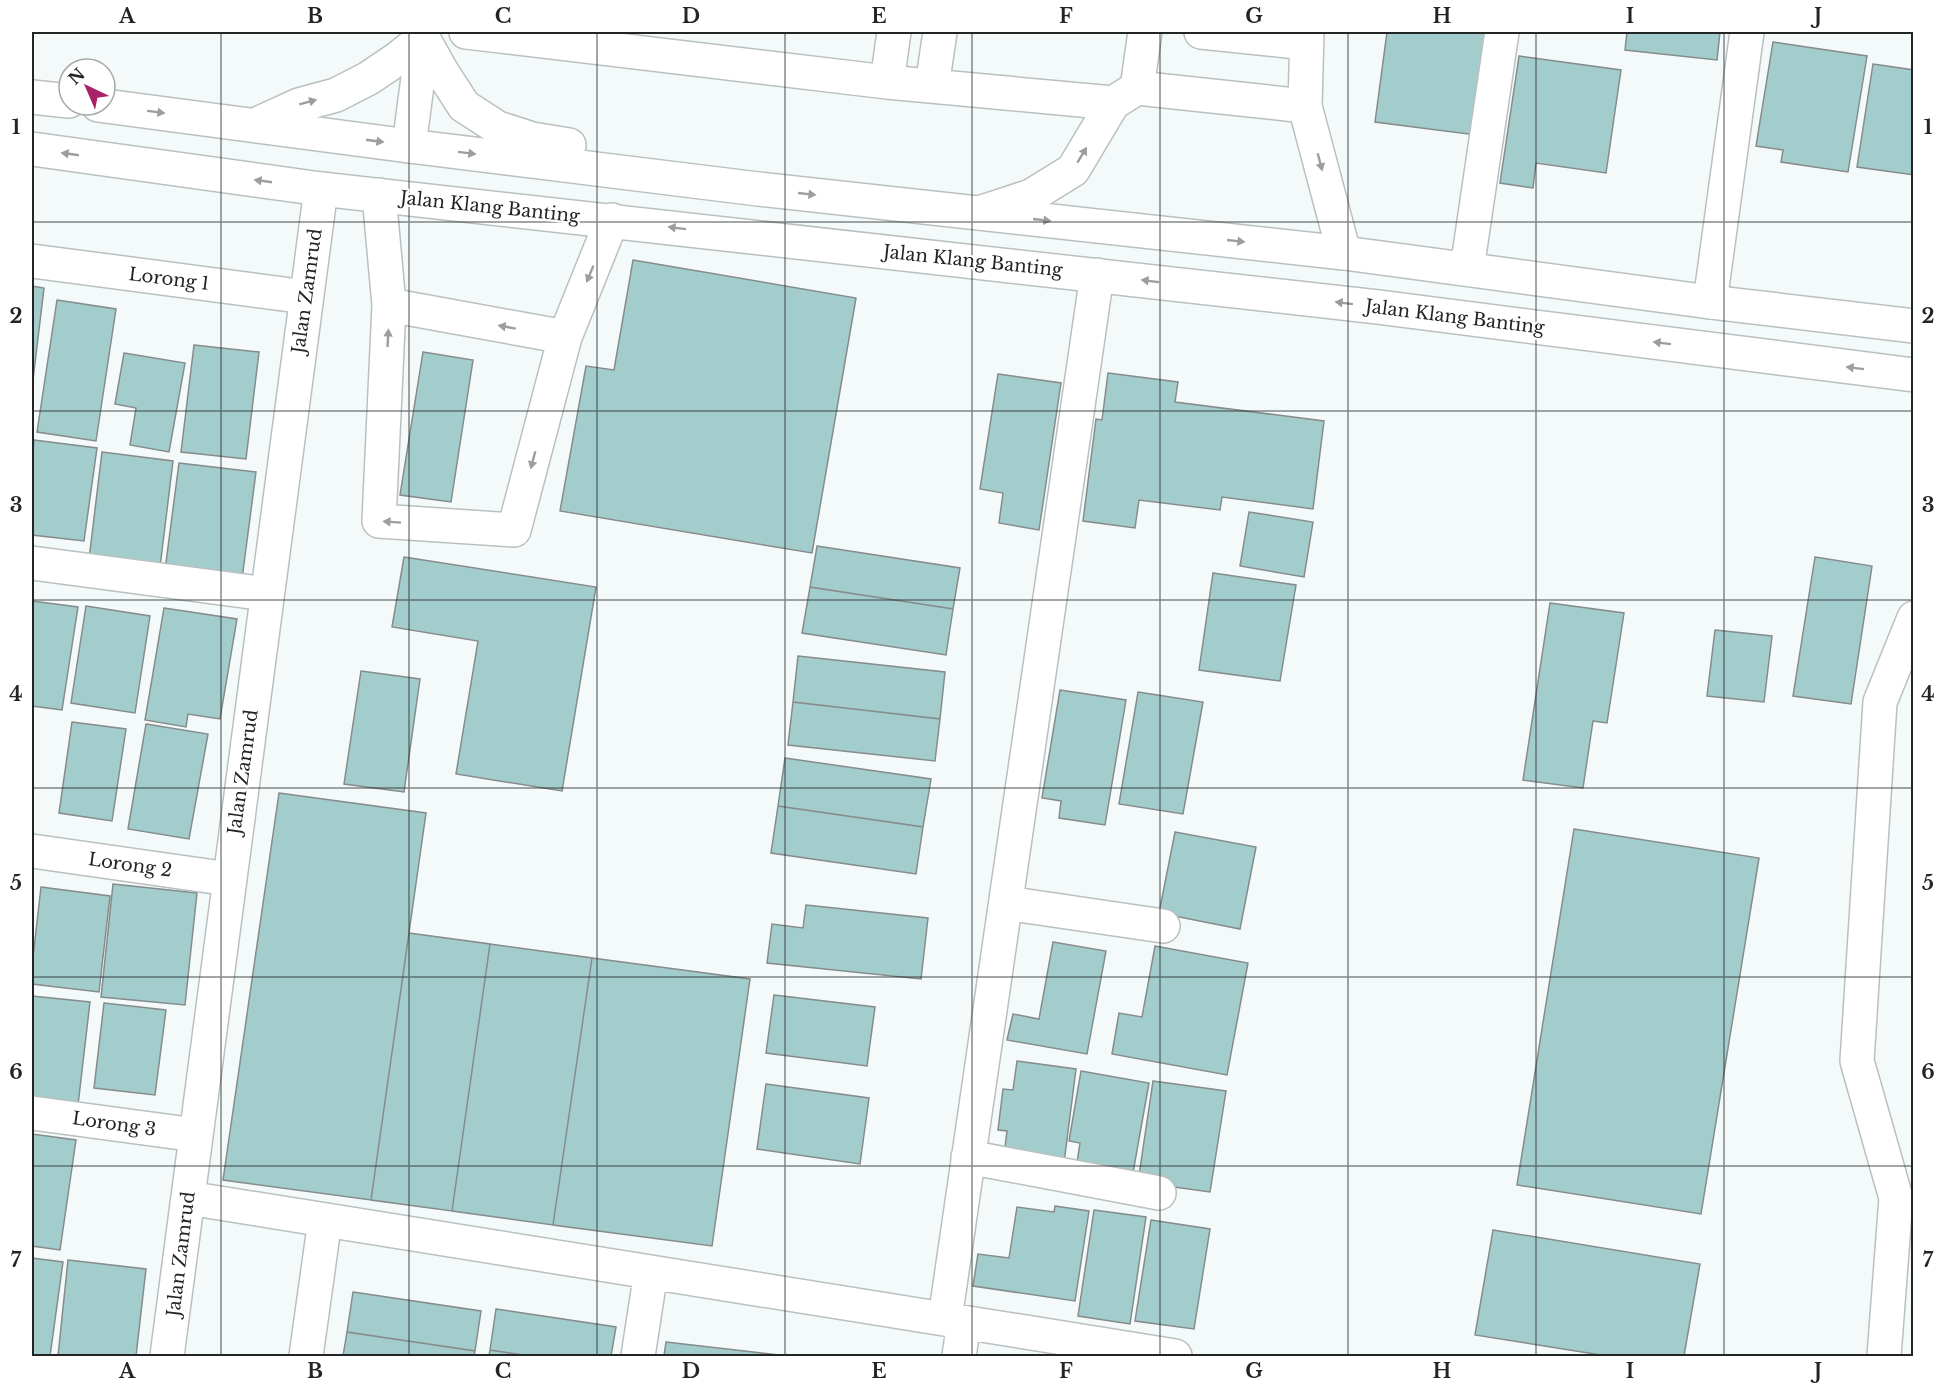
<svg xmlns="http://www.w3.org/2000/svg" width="1945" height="1388" viewBox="0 0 1945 1388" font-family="'Libre Baskerville',serif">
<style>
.building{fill:#a3cdcd;stroke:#868b8b;stroke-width:1.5}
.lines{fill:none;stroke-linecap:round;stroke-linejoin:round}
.minor-casing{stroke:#bac0c0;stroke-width:36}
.highway-casing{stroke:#bac0c0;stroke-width:36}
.minor{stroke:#fff;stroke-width:33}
.highway{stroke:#fff;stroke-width:33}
.oneway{fill:#9c9d9d}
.grid{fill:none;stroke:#232525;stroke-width:1.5;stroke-opacity:0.55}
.labels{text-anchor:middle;stroke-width:4.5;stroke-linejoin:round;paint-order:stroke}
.street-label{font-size:18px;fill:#232525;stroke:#fff}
.neatline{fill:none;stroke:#232525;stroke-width:2}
.grid-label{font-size:20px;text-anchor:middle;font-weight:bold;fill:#232525}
</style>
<rect width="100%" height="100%" fill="#f4fafa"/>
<!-- building -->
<path class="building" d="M1387 32H1490L1476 135 1375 122Z
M1627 32H1720L1717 60 1625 50Z
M1773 42 1867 56 1848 172 1781 162 1783 150 1756 146Z
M1519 56 1621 70 1606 173 1536 163 1533 188 1500 183Z
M1873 64 1914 70V175L1857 167Z
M633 260 856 298 812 553 560 511 586 366 614 370Z
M32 286 44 288 32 388Z
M57 300 116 309 96 441 37 432Z
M194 345 259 352 246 459 181 452Z
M423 352 473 360 451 502 400 495Z
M124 353 185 363 169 452 130 445 136 408 115 404Z
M1108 373 1178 382 1175 402 1324 421 1313 509 1222 497 1220 510 1139 500 1135 528 1083 521 1096 419 1102 420Z
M998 374 1061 383 1039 530 999 523 1003 493 980 489Z
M34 440 97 448 84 541 32 535V459Z
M102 452 173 461 160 567 89 559Z
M179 463 256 472 242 579 165 570Z
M1249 512 1313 522 1304 577 1240 566Z
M817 546 960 568 953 609 810 587Z
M404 557 596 587 562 791 456 774 478 641 392 627Z
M1815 557 1872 566 1851 704 1793 696Z
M1213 573 1296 585 1280 681 1199 670Z
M810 587 953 609 946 655 802 633Z
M32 601 78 607 62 710 32 706Z
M1550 603 1624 613 1607 723 1593 721 1583 788 1523 780Z
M86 606 150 616 135 713 71 703Z
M164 608 237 619 220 719 188 714 186 727 145 720Z
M1715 630 1772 636 1764 702 1707 696Z
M798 656 945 672 940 719 793 702Z
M361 671 420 679 404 792 344 784Z
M1060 690 1126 700 1105 825 1059 818 1061 801 1042 798Z
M1138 692 1203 702 1183 814 1119 804Z
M793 702 940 719 935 761 788 745Z
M72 722 126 729 112 821 59 813Z
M146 724 208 734 189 839 128 829Z
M785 758 931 779 923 827 778 806Z
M279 793 426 813 371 1200 223 1180Z
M778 806 923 827 916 874 771 853Z
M1574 829 1759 858 1701 1214 1517 1185Z
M1175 832 1256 847 1240 929 1159 913Z
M113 884 197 893 185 1005 101 997Z
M41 887 110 896 99 992 32 984V966Z
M806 905 928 918 921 979 767 963 772 924 803 928Z
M409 933 490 944 452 1211 371 1200Z
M1053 942 1106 951 1087 1054 1007 1040 1013 1014 1039 1019Z
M490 944 592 958 553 1225 452 1211Z
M1155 946 1248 963 1227 1075 1112 1054 1119 1013 1142 1017Z
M592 958 750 979 712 1246 553 1225Z
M774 995 875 1007 867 1066 766 1053Z
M32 996 90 1002 78 1105 32 1099Z
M104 1003 166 1010 155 1095 94 1088Z
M1017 1061 1076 1069 1063 1171 1003 1163 1007 1131 998 1130 1003 1089 1013 1090Z
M1081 1071 1149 1083 1131 1184 1075 1175 1080 1143 1069 1141Z
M1153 1081 1226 1091 1210 1192 1138 1182Z
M766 1084 869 1098 860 1164 757 1149Z
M32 1134 76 1140 60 1250 32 1246Z
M1055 1206 1089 1211 1075 1301 973 1286 978 1254 1009 1258 1017 1207 1054 1212Z
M1094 1210 1146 1217 1130 1324 1078 1316Z
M1151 1220 1210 1229 1194 1329 1135 1321Z
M1493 1230 1700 1264 1684 1356H1607L1475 1335Z
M32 1258 63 1262 50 1356H32Z
M68 1260 146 1269 136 1356H58Z
M353 1292 481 1311 475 1351 347 1332Z
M496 1309 616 1327 611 1356H531L490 1350Z
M347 1332 475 1351 474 1356H343Z
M666 1342 788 1356H664Z
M490 1350 531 1356H489Z"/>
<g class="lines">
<!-- minor casing -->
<g class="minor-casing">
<path id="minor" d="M466 32 887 82 1113 103
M1201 32 1306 43
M1307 32 1305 106 1344 253
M887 82 894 32
M932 86 940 32
M1137 88 1145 32
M409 146 424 32
M379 195 389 305 379 521 514 530 565 337 612 220
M979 213 1031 196 1073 170 1113 103 1137 88 1305 106
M32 261 306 297
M1467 269 1502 32
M1710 302 1747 32
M389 305 565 337
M32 563 267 594
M32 851 229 879
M1006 903 1163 926
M32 1113 196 1135
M968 1157 1159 1193
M188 1198 1175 1356
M945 1319 1097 275
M167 1356 321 189
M306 1356 325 1220
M638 1356 651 1272
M959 1356 964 1323
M1884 1356 1896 1198 1857 1061 1880 702 1914 618"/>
</g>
<!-- highway casing -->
<g class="highway-casing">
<path id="highway" d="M32 97 69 101
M98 105 409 146 758 189 1344 253 1710 302 1914 326
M255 125 299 105 336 95 369 78 397 59 423 38 442 72 464 106 498 128 532 139 569 145
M32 149 321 189 1378 307 1914 375"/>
</g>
<!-- minor -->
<use href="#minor" class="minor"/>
<!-- highway -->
<use href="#highway" class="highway"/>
</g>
<!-- one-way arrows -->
<defs><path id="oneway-solid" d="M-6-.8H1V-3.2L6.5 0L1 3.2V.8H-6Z" transform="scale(1.5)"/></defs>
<g class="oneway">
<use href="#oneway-solid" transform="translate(308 102) rotate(-15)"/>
<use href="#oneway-solid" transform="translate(156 112) rotate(7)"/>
<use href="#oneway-solid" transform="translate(375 141) rotate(8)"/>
<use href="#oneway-solid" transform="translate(467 153) rotate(7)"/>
<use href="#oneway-solid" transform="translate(70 154) rotate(-172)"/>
<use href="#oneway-solid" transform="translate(1082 155) rotate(-59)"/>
<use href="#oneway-solid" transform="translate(1320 162) rotate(75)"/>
<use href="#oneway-solid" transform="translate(263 181) rotate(-172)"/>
<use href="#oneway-solid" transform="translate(807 194) rotate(6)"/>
<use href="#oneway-solid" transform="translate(1042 220) rotate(6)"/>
<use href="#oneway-solid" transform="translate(677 228) rotate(-173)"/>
<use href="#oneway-solid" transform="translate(1236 241) rotate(6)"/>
<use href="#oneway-solid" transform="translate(590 274) rotate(112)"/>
<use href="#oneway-solid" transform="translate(1150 281) rotate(-173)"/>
<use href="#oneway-solid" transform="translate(1344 303) rotate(-173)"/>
<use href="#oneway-solid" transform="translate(507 327) rotate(-170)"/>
<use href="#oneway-solid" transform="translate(388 338) rotate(-87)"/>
<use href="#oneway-solid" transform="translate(1662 343) rotate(-173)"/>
<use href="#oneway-solid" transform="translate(1855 368) rotate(-173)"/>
<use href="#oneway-solid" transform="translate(533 460) rotate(105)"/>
<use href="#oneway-solid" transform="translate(392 522) rotate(-176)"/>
</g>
<!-- grid -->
<path class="grid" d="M221 32V1356M409 32V1356M597 32V1356M785 32V1356M972 32V1356M1160 32V1356M1348 32V1356M1536 32V1356M1724 32V1356M32 222H1914M32 411H1914M32 600H1914M32 788H1914M32 977H1914M32 1166H1914"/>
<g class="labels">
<!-- street labels -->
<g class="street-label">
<text transform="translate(490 207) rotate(6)" y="6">Jalan Klang Banting</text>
<text transform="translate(973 261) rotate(6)" y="6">Jalan Klang Banting</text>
<text transform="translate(169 279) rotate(7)" y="6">Lorong 1</text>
<text transform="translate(307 291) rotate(-82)" y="6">Jalan Zamrud</text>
<text transform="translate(1455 317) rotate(7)" y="6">Jalan Klang Banting</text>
<text transform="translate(243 772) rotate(-82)" y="6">Jalan Zamrud</text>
<text transform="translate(130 865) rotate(8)" y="6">Lorong 2</text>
<text transform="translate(114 1124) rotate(8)" y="6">Lorong 3</text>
<text transform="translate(181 1254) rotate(-83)" y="6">Jalan Zamrud</text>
</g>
</g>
<!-- border -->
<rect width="1945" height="1388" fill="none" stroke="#ffffff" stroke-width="66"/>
<!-- north arrow -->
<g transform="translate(87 87) rotate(316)"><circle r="28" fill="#ffffff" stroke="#a7a8a8" stroke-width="1.5"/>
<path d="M0-4.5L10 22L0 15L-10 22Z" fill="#a92167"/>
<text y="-9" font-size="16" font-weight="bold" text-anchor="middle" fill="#232525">N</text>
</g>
<rect x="33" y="33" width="1879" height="1322" class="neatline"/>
<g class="grid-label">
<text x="127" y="23">A</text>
<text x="315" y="23">B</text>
<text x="503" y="23">C</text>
<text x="691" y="23">D</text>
<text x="879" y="23">E</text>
<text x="1066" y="23">F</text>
<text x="1254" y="23">G</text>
<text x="1442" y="23">H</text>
<text x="1630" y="23">I</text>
<text x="1818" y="23">J</text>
<text x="16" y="134">1</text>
<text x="1928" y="134">1</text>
<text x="16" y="323">2</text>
<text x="1928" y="323">2</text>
<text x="16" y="512">3</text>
<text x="1928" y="512">3</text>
<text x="16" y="701">4</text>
<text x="1928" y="701">4</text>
<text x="16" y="890">5</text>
<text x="1928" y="890">5</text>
<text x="16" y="1079">6</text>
<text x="1928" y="1079">6</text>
<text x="16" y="1267">7</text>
<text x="1928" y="1267">7</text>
<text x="127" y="1378">A</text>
<text x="315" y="1378">B</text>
<text x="503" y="1378">C</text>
<text x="691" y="1378">D</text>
<text x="879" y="1378">E</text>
<text x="1066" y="1378">F</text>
<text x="1254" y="1378">G</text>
<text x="1442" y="1378">H</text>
<text x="1630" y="1378">I</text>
<text x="1818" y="1378">J</text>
</g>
</svg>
